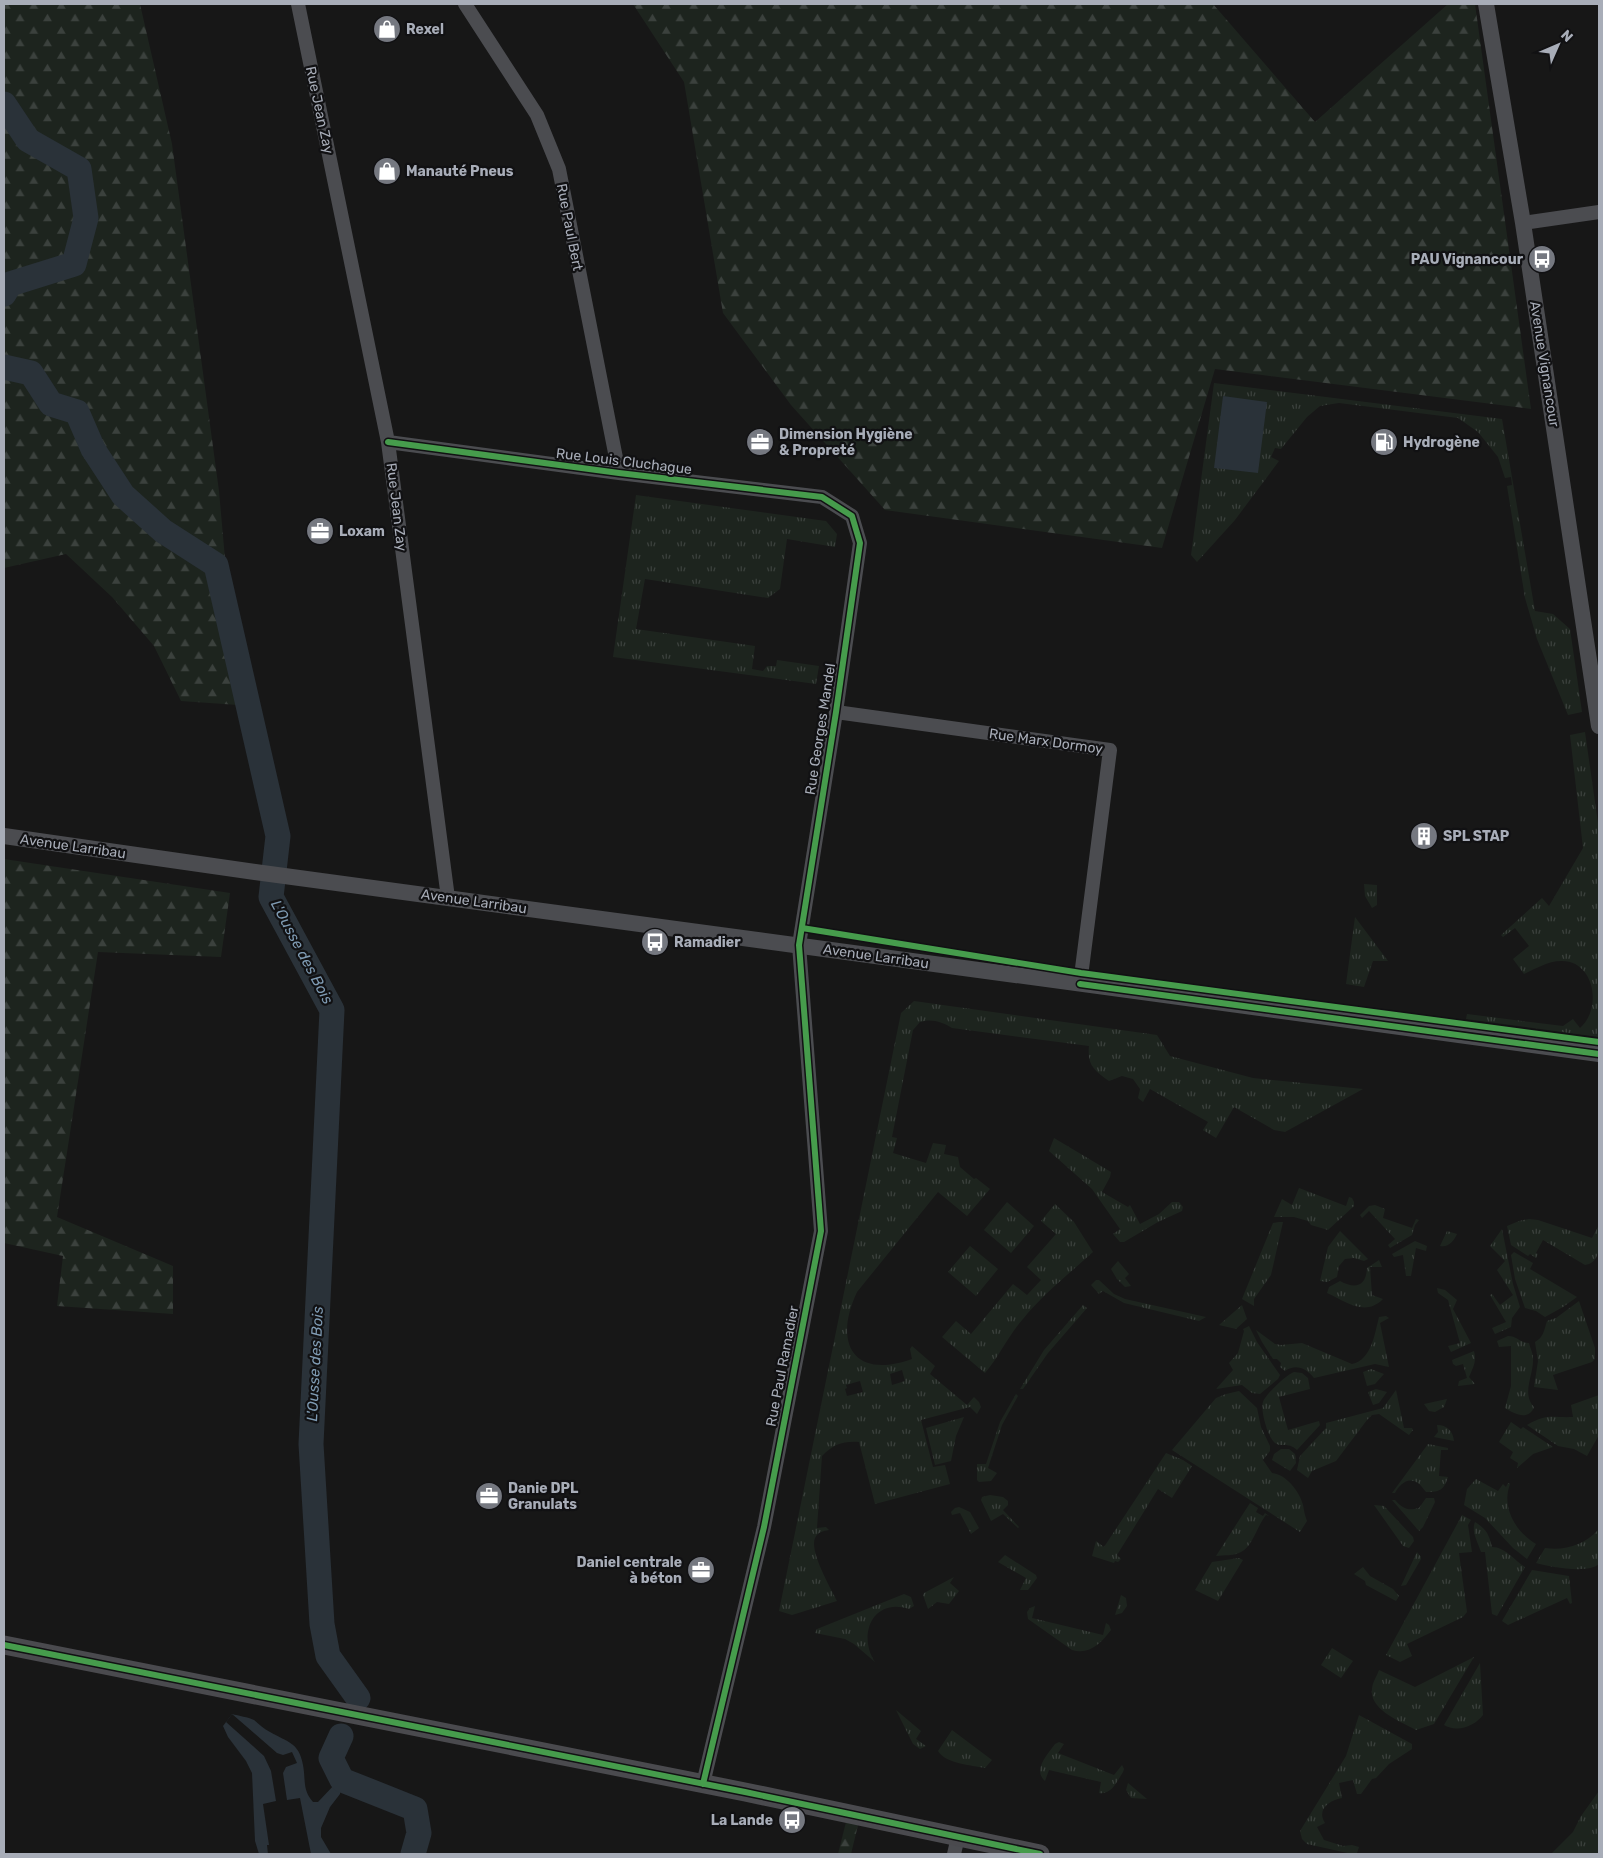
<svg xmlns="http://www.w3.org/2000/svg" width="1603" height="1858" viewBox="0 0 1603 1858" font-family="Rubik,sans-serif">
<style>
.grass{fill:url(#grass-tufts);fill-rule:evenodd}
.forest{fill:url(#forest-firs)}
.water{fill:#2a3239}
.pier{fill:#171717}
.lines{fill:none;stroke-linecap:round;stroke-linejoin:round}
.river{stroke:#2a3239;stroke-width:25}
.minor{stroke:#4b4c50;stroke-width:14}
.tertiary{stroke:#4b4c50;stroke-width:16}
.secondary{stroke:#4a4a4e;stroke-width:19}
.cycleway-casing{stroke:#111113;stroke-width:9}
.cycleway{stroke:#469c4c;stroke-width:6}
.labels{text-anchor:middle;stroke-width:4.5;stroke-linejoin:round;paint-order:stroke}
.poi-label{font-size:14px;font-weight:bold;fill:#a8adb8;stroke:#111113;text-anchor:start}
.street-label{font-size:14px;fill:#a8adb8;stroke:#111113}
.water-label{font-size:15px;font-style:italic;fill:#7f9bb3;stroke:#111113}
</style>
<defs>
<pattern id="grass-tufts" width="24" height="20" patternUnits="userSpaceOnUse" patternTransform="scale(1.25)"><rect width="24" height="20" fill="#1d241e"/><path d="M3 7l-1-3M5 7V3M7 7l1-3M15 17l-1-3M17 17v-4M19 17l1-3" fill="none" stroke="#3b413d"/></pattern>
<pattern id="forest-firs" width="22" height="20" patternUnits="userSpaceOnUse" patternTransform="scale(1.25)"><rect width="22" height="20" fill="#1d241e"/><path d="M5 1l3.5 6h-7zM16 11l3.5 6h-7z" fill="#3b413d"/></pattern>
</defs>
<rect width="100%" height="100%" fill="#171717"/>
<!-- grass -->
<path class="grass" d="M1214 383 1502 419 1535 611 1553 614 1570 629 1582 712 1568 715 1537 639 1525 598 1507 486 1512 485 1511 477 1505 478 1498 457 1478 432 1458 418 1339 403 1320 406 1307 417 1281 449 1275 448 1271 457 1279 461 1235 520 1197 562 1191 555Z
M636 495 826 521 837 534 835 547 787 539 780 589 768 598 645 579 636 629 755 646 752 669 763 671 767 666H776L777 660 819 666 816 684 613 657Z
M1585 732 1599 830V1037L1466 1019 1467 1014 1563 1026 1573 1019 1580 1028C1603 1008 1594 960 1561 961 1548 961 1535 969 1524 974L1513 959 1529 946 1515 928 1503 937 1501 935 1542 898 1549 906 1583 848 1570 735Z
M1364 884 1377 885V905L1372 908 1365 896Z
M1355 917 1388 961H1373L1364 987 1346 984Z
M914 1001 1157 1035 1170 1056 1253 1078 1363 1089 1285 1132 1274 1130 1234 1107 1216 1138 1203 1130 1208 1122 1150 1089 1143 1102 1138 1098 1140 1089 1133 1079 1122 1076 1109 1081C1094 1070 1087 1065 1089 1046L952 1028C943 1022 931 1018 920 1022L913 1030 892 1137 897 1138 893 1153 926 1163 933 1143 946 1145 944 1154 958 1157 960 1167 974 1179 976 1178 990 1189 967 1216 938 1192 857 1292C833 1343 853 1380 912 1359L910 1349 912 1346 935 1366 930 1374 967 1405 974 1397 979 1402 981 1407 977 1414 970 1407 921 1420 933 1467 945 1465 950 1484 875 1504 859 1442C843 1441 834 1444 822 1456L817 1528 826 1527 829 1530C823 1531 818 1532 815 1538 809 1551 831 1589 837 1601L792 1615 779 1611 901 1013ZM902 1370 905 1381 892 1385 890 1374ZM860 1381 863 1392 847 1396 845 1389 847 1388 846 1385Z
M1054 1138 1111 1172 1110 1177 1102 1192 1128 1207 1130 1205 1140 1224 1159 1214 1172 1202H1179L1183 1207 1182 1211 1158 1222 1124 1242H1120L1113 1234 1120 1229 1092 1189 1049 1151Z
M1299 1188 1346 1206 1349 1197 1352 1198 1354 1202V1206L1328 1230 1311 1225 1308 1221 1294 1217H1274L1282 1199 1292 1205Z
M1007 1202 1034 1226 1011 1253 984 1230Z
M1055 1204 1074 1222 1093 1252C1069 1274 1043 1294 1023 1319 1008 1336 999 1357 985 1373L942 1337 956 1321 971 1334 1013 1284 1027 1295 1041 1280 1027 1267 1056 1234 1041 1221Z
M1375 1205 1385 1209 1383 1218 1412 1228 1416 1219 1419 1220 1415 1225 1412 1235 1390 1248 1388 1245 1395 1239 1369 1211 1362 1218 1360 1215 1369 1206Z
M1529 1219 1538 1220 1592 1238 1599 1225C1599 1239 1603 1263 1585 1265L1543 1240 1536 1253 1538 1254 1536 1258 1530 1254 1528 1256 1511 1245 1507 1226 1519 1221Z
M1279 1222H1283L1271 1275 1254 1299V1306L1242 1299 1273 1223Z
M1502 1229 1513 1284 1520 1307 1512 1318 1511 1327 1495 1334 1492 1328 1506 1322 1490 1295 1492 1294 1500 1305 1513 1295 1497 1270 1505 1261 1490 1246Z
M1340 1231 1368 1259 1364 1261 1354 1258 1345 1259 1339 1266 1337 1277 1327 1282 1320 1281 1328 1247Z
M1447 1231 1457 1234C1454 1241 1448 1248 1440 1246Z
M1415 1241 1427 1246 1426 1251 1416 1248 1411 1276H1406L1403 1255 1394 1257 1392 1254Z
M970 1246 998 1269 976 1296 948 1272Z
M1514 1252 1533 1263 1530 1269 1577 1297 1563 1307 1545 1317 1536 1311 1525 1308 1515 1279 1511 1255Z
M1379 1260 1382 1267H1370L1372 1295 1383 1299C1365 1317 1347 1302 1327 1293L1329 1287 1340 1281C1355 1289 1366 1287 1367 1268Z
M1118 1261 1129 1274 1125 1278 1131 1286 1125 1287 1117 1279 1111 1269Z
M1096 1280H1099L1114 1294 1125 1299 1206 1317 1199 1321 1124 1303 1103 1291 1099 1294 1091 1285Z
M1437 1288 1445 1290 1457 1300 1453 1309 1471 1343 1451 1352 1448 1346 1460 1343 1448 1300 1438 1293Z
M1579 1301 1595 1348V1359L1592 1362 1553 1375 1558 1390 1534 1387 1538 1361 1535 1342C1544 1337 1544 1330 1547 1321L1556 1318Z
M1083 1305 1087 1308 1048 1353 1023 1389H1020L1044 1350Z
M1242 1305 1247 1319 1236 1329 1219 1325Z
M1386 1316 1389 1318 1380 1323 1389 1367 1375 1364 1314 1378C1307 1369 1296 1363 1285 1371L1280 1367 1281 1363 1277 1359H1273L1262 1342 1256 1330 1275 1344 1281 1345 1302 1343 1352 1364C1372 1360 1375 1332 1379 1317Z
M1249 1326 1257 1342 1280 1375 1278 1379 1260 1394 1252 1393 1242 1385 1216 1389 1233 1370 1229 1363 1238 1353 1244 1331 1243 1329Z
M1508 1336C1517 1336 1520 1343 1529 1343 1530 1348 1533 1353 1533 1358 1534 1375 1521 1393 1534 1407 1529 1421 1514 1414 1505 1408L1511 1386V1346L1499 1347 1497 1341Z
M1474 1351C1477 1361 1473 1368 1469 1377L1475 1384 1458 1386 1459 1381 1467 1378 1463 1364 1456 1366 1453 1364 1452 1360Z
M1371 1369 1384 1374 1375 1384 1367 1386 1363 1372Z
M1294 1372 1302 1373 1308 1378 1310 1389 1279 1397 1288 1430 1319 1421 1320 1425 1297 1450C1287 1441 1282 1448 1275 1443 1268 1438 1260 1410 1263 1402 1265 1395 1287 1374 1294 1372Z
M1376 1389 1387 1392 1379 1403 1373 1405 1368 1392Z
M1396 1390 1404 1428H1412L1413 1430 1409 1435 1379 1414 1372 1415 1367 1420 1336 1461 1312 1471 1308 1478 1297 1470 1300 1456 1326 1428V1423L1383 1408Z
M1239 1391 1257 1408 1261 1427 1270 1446V1451L1263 1460 1272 1473C1286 1474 1300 1492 1303 1505 1304 1511 1305 1516 1307 1521L1300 1532 1172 1450 1216 1398 1226 1394Z
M1016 1394 1018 1396 1002 1425 988 1468 997 1473 991 1481 979 1482 977 1480V1464H986L1000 1422Z
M1599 1395V1435L1587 1456 1574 1449 1558 1446 1527 1425C1548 1413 1551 1418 1573 1417L1571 1405Z
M1447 1399 1444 1407 1435 1412 1429 1411 1424 1404Z
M964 1417 956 1436 951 1461 935 1465 926 1428Z
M1511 1422 1521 1429 1523 1427 1553 1447 1533 1454 1517 1468 1518 1463 1510 1458 1513 1452 1499 1442Z
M1437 1425C1447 1425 1453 1431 1454 1441L1434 1437 1438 1432Z
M1428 1444 1448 1448V1450H1441L1439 1476 1448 1477C1444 1490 1440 1492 1426 1492 1424 1490 1421 1485 1418 1483 1408 1476 1399 1485 1395 1493H1392Z
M1281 1449H1289L1295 1454 1296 1463 1290 1471 1272 1460 1274 1454Z
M1166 1453 1183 1460 1192 1466 1172 1498 1158 1489 1117 1555 1121 1559 1118 1562 1115 1561 1114 1563 1092 1556 1096 1541 1104 1547Z
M1476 1479 1498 1491 1503 1484 1506 1487 1508 1483 1510 1484C1501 1508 1516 1532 1536 1544L1527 1559 1513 1548 1485 1518 1464 1505 1467 1489Z
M990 1495 1003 1497 1008 1501V1505L1003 1510 1019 1527 1018 1528 1003 1514 991 1521 981 1500 982 1497Z
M1426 1498H1434L1435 1502 1423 1527 1419 1531 1392 1500H1395C1403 1509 1408 1511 1419 1508Z
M1250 1503 1258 1508 1256 1512 1263 1516 1265 1513 1269 1516 1266 1515C1257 1526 1253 1546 1241 1552 1234 1556 1224 1555 1216 1556Z
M1374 1505 1384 1506 1413 1537 1414 1541 1409 1548 1403 1546Z
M959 1507 970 1512 979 1528 971 1534 960 1513 952 1515 951 1512 955 1508Z
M1462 1515 1471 1520 1468 1525 1472 1552 1459 1553 1467 1612 1463 1617 1407 1644 1412 1656 1400 1662 1386 1655Z
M1475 1522C1486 1529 1489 1534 1492 1547 1505 1547 1514 1560 1525 1567L1497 1616 1492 1614 1485 1552H1481C1478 1542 1471 1532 1475 1522Z
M1598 1530 1599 1564C1588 1574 1550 1567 1536 1563L1545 1548C1565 1551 1584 1545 1598 1530Z
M1417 1552 1421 1557V1559L1406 1585 1401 1586Z
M1005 1555 1036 1575 1037 1578 1028 1590H1020L1026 1578 998 1562Z
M1239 1558 1243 1560 1218 1601 1195 1590 1212 1562Z
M1363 1567 1370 1576 1393 1589 1399 1596 1396 1601 1366 1585 1365 1581 1354 1574Z
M1532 1570 1569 1576 1572 1603 1570 1604 1567 1598 1508 1625 1502 1621Z
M954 1577 950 1583 959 1591 949 1604 937 1602 928 1609 923 1595 924 1593Z
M904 1594 911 1597 914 1606 909 1609C873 1597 857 1635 875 1662L854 1644 845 1639 815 1633 817 1629Z
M1121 1595 1126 1598 1127 1606 1122 1613 1115 1615Z
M1035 1606 1032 1618 1103 1635 1106 1623 1109 1625 1111 1630C1101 1643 1090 1655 1072 1650L1028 1619 1027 1612 1030 1608Z
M1332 1648 1353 1661 1341 1678 1321 1665Z
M1474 1657 1434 1724 1416 1730C1402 1722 1369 1710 1372 1689 1372 1683 1377 1676 1379 1670L1415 1687Z
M1480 1663 1483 1715C1475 1726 1457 1733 1444 1725Z
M896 1710 921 1731 916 1739 926 1746 920 1749 913 1744Z
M1359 1715 1412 1744V1749L1389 1764 1376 1778 1372 1779 1361 1794H1357L1353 1780 1339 1783 1342 1798C1330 1800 1316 1809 1325 1823L1317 1827 1324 1840 1343 1846 1352 1845 1359 1847 1357 1853 1352 1854 1307 1844 1302 1839 1300 1831 1346 1756Z
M952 1730 992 1760 985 1768C971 1765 946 1764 938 1751Z
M1059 1742 1064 1744 1058 1753 1114 1775 1122 1765 1124 1769 1123 1772C1117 1781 1112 1795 1099 1793L1101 1782 1049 1770 1045 1781C1032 1770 1048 1754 1055 1744Z
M1128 1783 1147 1799 1131 1798 1126 1790Z
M1599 1791V1854H1551L1573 1832 1581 1816Z"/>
<!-- forest -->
<path class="forest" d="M4 4H140L172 144 219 491 238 705 181 701 154 646 112 597 66 554 4 568Z
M633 4H1213L1315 122 1448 4H1475L1531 409 1215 369 1162 548 885 510 791 405 723 313 684 82Z
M4 859 230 893 221 957 98 952 57 1217 173 1266V1314L57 1306 63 1256 4 1243Z
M848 1814 860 1817 851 1854H838Z"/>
<!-- water -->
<path class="water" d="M1223 396 1267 402 1258 473 1214 468Z
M232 1714C239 1716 248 1717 254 1720 259 1724 264 1729 270 1732 287 1742 299 1742 303 1765 306 1781 302 1789 313 1802H318L335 1784 340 1785V1794L330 1807 321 1828V1837L331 1854H259L255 1841 252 1773 246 1761 228 1737 223 1726Z"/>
<!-- pier -->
<path class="pier" d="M232 1714 277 1753 283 1755 292 1752 297 1763 286 1767 283 1773 287 1800 300 1798 311 1854H268L267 1845H269L263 1804 276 1801 271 1771 264 1756 226 1722Z"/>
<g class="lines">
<!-- river -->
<path class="river" d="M4 104 28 140 79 169 86 218 74 264 10 284 4 294
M4 367 31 373 51 404 77 412 93 449 123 495 163 531 216 565 278 836 271 897 332 1010 311 1444 322 1624 328 1656 358 1698
M341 1736 331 1758 342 1780 415 1809 419 1833 413 1854"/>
<!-- minor -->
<path class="minor" d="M298 4 388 442 448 898
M465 4 537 115 559 169 619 473
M1523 223 1599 212
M388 442 619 473 822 497 852 516 860 543 836 712 799 945 821 1231 764 1527 703 1784
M836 712 1110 750 1080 984
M954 1854 958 1837"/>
<!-- tertiary -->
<path class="tertiary" d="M1486 4 1523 223 1599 726
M4 836 255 872 1599 1054"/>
<!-- secondary -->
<path class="secondary" d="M4 1645 745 1792 1040 1854"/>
<!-- cycleway casing -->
<g class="cycleway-casing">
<path id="cycleway" d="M388 442 619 473 822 497 852 516 860 543 836 712 799 945 821 1231 764 1527 703 1784
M802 928 1081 973 1599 1042
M1080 984 1599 1054
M4 1645 745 1792 1040 1854"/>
</g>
<!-- cycleway -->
<use href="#cycleway" class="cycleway"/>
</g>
<!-- icons -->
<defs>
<g id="shop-disc" transform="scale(1.4375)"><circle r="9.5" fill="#757880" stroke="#111113"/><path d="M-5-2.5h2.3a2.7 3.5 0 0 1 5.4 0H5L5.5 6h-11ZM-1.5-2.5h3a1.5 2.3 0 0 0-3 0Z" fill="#fff"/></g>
<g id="bus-disc" transform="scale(1.4375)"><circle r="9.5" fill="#757880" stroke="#111113"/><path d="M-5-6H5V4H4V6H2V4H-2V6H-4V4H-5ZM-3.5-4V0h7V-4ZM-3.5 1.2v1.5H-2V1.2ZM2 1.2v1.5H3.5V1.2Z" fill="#fff"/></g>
<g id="office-disc" transform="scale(1.4375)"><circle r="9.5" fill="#757880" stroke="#111113"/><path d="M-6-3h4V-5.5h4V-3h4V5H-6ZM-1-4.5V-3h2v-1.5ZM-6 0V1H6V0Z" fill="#fff"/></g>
<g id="fuel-disc" transform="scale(1.4375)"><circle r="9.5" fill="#757880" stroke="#111113"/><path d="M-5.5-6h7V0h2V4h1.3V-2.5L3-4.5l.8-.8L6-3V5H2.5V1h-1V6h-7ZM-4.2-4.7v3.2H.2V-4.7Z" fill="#fff"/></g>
<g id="building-disc" transform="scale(1.4375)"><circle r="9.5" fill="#757880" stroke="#111113"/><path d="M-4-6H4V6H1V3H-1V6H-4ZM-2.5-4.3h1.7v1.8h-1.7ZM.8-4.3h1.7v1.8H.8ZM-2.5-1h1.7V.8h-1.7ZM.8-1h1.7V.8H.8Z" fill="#fff"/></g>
</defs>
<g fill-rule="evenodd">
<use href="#shop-disc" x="387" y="29"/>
<use href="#shop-disc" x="387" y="171"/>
<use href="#bus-disc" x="1542" y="259"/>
<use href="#office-disc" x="760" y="442"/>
<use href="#fuel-disc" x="1384" y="442"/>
<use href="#office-disc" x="320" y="531"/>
<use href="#building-disc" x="1424" y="836"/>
<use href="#bus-disc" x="655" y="942"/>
<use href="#office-disc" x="489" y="1496"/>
<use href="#office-disc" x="701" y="1570"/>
<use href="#bus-disc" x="792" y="1820"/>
</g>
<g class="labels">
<!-- poi labels -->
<g class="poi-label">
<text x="406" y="34">Rexel</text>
<text x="406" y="176">Manauté Pneus</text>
<text x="1523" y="264" text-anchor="end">PAU Vignancour</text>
<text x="779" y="439">Dimension Hygiène<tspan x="779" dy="16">&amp; Propreté</tspan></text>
<text x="1403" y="447">Hydrogène</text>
<text x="339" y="536">Loxam</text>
<text x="1443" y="841">SPL STAP</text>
<text x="674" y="947">Ramadier</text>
<text x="508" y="1493">Danie DPL<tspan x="508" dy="16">Granulats</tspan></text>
<text x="682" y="1567" text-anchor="end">Daniel centrale<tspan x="682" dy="16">à béton</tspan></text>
<text x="773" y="1825" text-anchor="end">La Lande</text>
</g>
<!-- street labels -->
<g class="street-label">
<text transform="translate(320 110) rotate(78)" y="5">Rue Jean Zay</text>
<text transform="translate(570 227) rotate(79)" y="5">Rue Paul Bert</text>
<text transform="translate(1545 364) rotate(81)" y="5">Avenue Vignancour</text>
<text transform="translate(624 461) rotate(7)" y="5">Rue Louis Cluchague</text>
<text transform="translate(397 507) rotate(83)" y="5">Rue Jean Zay</text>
<text transform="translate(820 729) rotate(-81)" y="5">Rue Georges Mandel</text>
<text transform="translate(1046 741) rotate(8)" y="5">Rue Marx Dormoy</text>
<text transform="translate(73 846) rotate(8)" y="5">Avenue Larribau</text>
<text transform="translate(474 901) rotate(8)" y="5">Avenue Larribau</text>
<text transform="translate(876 956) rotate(8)" y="5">Avenue Larribau</text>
<text transform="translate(782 1366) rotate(-79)" y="5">Rue Paul Ramadier</text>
</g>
<!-- water labels -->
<g class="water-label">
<text transform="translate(302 952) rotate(62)" y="5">L'Ousse des Bois</text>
<text transform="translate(315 1364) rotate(-87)" y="5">L'Ousse des Bois</text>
</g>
</g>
<!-- border -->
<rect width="1603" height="1858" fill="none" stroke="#a8adb8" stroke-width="10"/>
<!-- north arrow -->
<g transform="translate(1558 45) rotate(45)" stroke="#111113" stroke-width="4" paint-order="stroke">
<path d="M0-4L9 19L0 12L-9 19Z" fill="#a8adb8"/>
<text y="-8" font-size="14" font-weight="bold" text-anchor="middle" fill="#a8adb8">N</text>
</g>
</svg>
